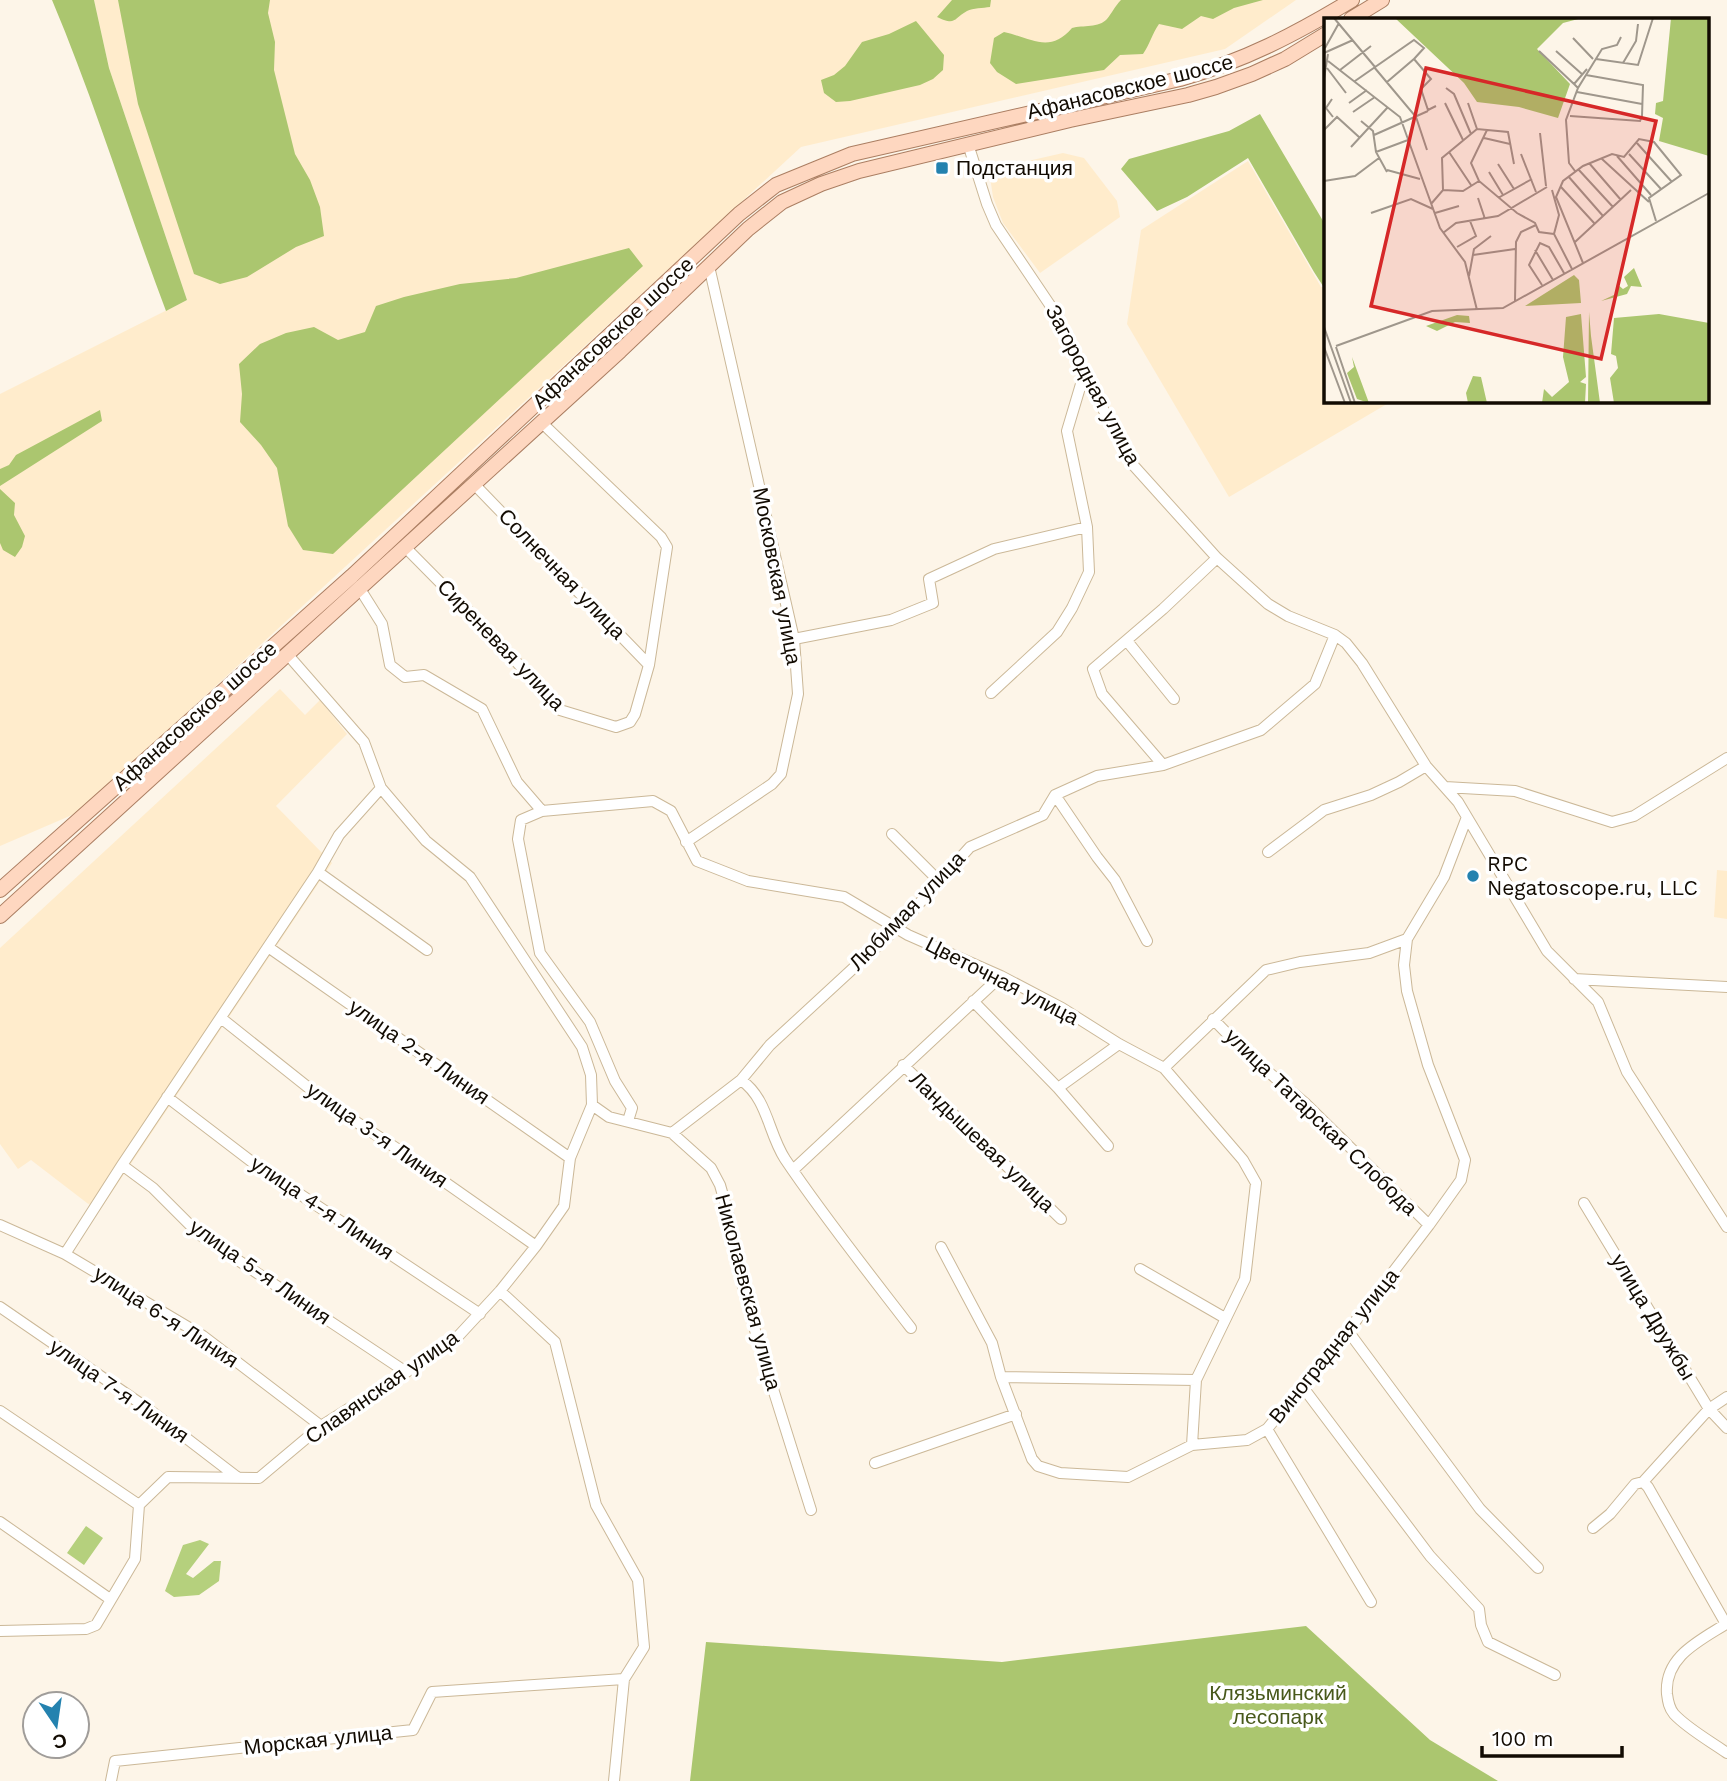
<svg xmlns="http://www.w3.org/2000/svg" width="1727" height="1781" viewBox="0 0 1727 1781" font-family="'Work Sans',sans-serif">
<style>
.built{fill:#ffeccc}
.green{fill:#b5d07d}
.forest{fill:#abc66f}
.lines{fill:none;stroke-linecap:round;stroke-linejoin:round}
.minor-casing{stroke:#cbb898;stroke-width:12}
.major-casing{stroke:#ab7e62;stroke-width:16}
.minor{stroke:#fff;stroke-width:10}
.major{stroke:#fed7c0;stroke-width:14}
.poi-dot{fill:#2482af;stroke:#fff;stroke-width:2.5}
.labels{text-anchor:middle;stroke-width:7;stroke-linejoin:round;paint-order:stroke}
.street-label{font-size:21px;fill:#120b02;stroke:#fff}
.poi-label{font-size:21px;fill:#120b02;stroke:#fff;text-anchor:start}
.park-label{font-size:21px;fill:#48591b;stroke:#fff}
.inset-road{fill:none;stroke:#9f978c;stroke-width:2}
.view{fill:#d62828;fill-opacity:0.15;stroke:#d62828;stroke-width:3.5}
.inset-edge{fill:none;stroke:#120b02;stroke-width:3.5}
</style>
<rect width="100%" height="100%" fill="#fdf5e8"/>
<!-- built -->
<path class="built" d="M94 0H1296L1225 49 801 147 79 812 0 846V394L187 300 109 68Z
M1063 153 1084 158 1117 201 1120 217 1040 273 1003 223 993 197 989 170Z
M1248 161 1321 287H1326V401H1392L1229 497 1127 324 1141 230Z
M280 689 305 715 320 700 347 734 276 806 332 863 100 1210 87 1203 31 1160 18 1169 0 1144V948Z
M1717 870 1727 871V919L1714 917Z"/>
<!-- green -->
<path class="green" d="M86 1526 103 1538 84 1565 67 1553Z
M200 1540 209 1544 186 1574 193 1578 214 1561H221L219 1581 199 1595 174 1597 165 1591 183 1545Z"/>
<!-- forest -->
<path class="forest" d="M52 0H94L109 68 187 300 166 311C127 208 95 102 52 0Z
M118 0H270L268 13 275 42 274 70 295 154 310 180 320 207 324 236 296 247 247 277 220 284 194 274 138 104Z
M952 0H991L990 7C983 8 973 8 967 11 953 19 956 26 937 17Z
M1121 0H1263L1234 8 1213 19 1201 16 1182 29 1159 24C1152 34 1150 44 1143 54L1120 55 1104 70 1016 84 997 72 990 63 994 38 1004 32C1031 38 1050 54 1072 28 1083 25 1099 28 1107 19 1112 13 1115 6 1121 0Z
M916 21 944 55 943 70 933 79 920 85 850 101 836 102 824 93 821 80 834 75 845 66 862 42 889 34Z
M1260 114 1326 226V285L1323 286 1314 272 1248 158 1187 197 1157 211 1121 169 1129 159 1229 131Z
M629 248 643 266 333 554 303 550 288 526 277 468 261 445 240 422 242 394 239 364 260 344 286 333 314 327 338 340 365 332 376 306 404 297 460 284 516 278Z
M100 410 102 421 0 486V469L9 465 16 455Z
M0 489 15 503 14 515 25 536 22 547 15 557 3 550 0 543Z
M1306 1626 1430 1740 1498 1781H690L706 1642 1002 1662Z"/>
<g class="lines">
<!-- minor casing -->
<g class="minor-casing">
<path id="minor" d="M968 144 987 204 996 225 1052 308 1084 374 1134 466 1217 558 1268 604 1288 616 1335 635 1346 643 1362 663 1426 766 1458 802 1547 951 1598 1002 1627 1072 1727 1227
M474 484 649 665
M405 547 492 635 560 710 616 727 630 722 635 714 649 665 667 547 661 537 541 422
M360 589 382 624 390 665 405 677 424 675 482 709 517 782 542 811
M794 639 891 620 933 603 929 579 994 549 1087 527
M1127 641 1174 699
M991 693 1057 632 1072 608 1089 572 1087 527 1067 431 1084 374
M1163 765 1102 694 1093 669 1163 609 1217 558
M1445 787 1515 791 1612 822 1634 816 1727 758
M1055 795 1097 857 1115 880 1147 941
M892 834 938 880
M686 842 772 784 781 774 798 694 794 639 709 266
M1268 852 1324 810 1371 795 1399 782 1426 766
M318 872 427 950
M268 947 570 1158
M1574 979 1727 987
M973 1001 1058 1088 1108 1146
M221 1018 329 1104 399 1150 536 1246
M1213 1019 1246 1053 1305 1103 1429 1225
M903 1065 1061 1219
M1164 1068 1266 970 1300 962 1369 953 1407 939 1444 877 1467 817
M741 1080C768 1099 768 1133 785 1159 824 1217 868 1272 911 1328
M1058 1088 1119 1044
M167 1097 256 1165 480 1314
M592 1105 609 1117 672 1133 711 1168 720 1185 728 1213 735 1258 758 1341 811 1510
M628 1121 632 1108 615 1081 590 1022 540 953 518 839 521 820 542 811 653 801 671 811 697 861 748 881 844 897 908 935 1001 976 1062 1008 1119 1044 1164 1068 1243 1160 1256 1183 1245 1279 1196 1380 1192 1445
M672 1133 741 1080 770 1045 898 927 970 847 1043 815 1055 795 1097 776 1163 765 1261 730 1315 684 1335 635
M122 1165 153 1188 200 1235 406 1372
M793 1170 1001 976
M1584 1203 1709 1409 1727 1428
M0 1225 65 1254 203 1336 321 1426
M941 1247 992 1343 1001 1377 1032 1459 1038 1466 1060 1473 1128 1477 1192 1445 1247 1440 1267 1429 1348 1331 1429 1225 1461 1180 1465 1160 1428 1065 1407 991 1404 965 1407 939
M65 1254 122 1165 318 872 339 835 381 788
M1140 1269 1225 1318
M500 1291 555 1342 596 1505 638 1580 644 1647 624 1679 614 1781
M0 1307 147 1408 237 1477
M1348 1331 1480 1509 1538 1568
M1001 1377 1196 1380
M1302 1386 1430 1556 1479 1609 1481 1625 1488 1642 1555 1675
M0 1411 139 1505
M1267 1429 1371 1602
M875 1463 1016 1414
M1643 1482 1709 1409 1727 1397
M0 1522 110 1599
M1593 1528 1610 1514 1635 1484 1643 1482 1648 1487 1726 1624C1699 1641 1664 1657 1667 1694 1668 1702 1669 1708 1674 1714 1688 1729 1710 1741 1727 1753
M0 1631 86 1629 96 1625 135 1559 139 1505 168 1477 259 1478 321 1426 451 1344 500 1291 536 1246 564 1206 570 1158 592 1105 591 1075 582 1047 470 877 426 841 381 788 364 742 288 655
M111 1781 115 1761 413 1730 432 1692 624 1679"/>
</g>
<!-- major casing -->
<g class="major-casing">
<path id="major" d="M1351 19 1382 0
M0 890 352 576 739 214 776 185 852 154 1180 79C1246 60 1294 35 1352 0
M0 916 620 351 748 229 782 202 821 184 859 171 1070 120 1188 95 1216 87 1252 74 1285 59 1326 34"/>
</g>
<!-- minor -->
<use href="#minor" class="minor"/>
<!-- major -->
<use href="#major" class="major"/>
</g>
<!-- markers -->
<g class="poi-dot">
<rect x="935" y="161" width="14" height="14" rx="3.5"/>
<circle cx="1473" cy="876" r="7"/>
</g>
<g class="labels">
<!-- street labels -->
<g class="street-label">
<text transform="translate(1130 87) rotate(-14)" y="7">Афанасовское шоссе</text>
<text transform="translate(613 333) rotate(-43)" y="7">Афанасовское шоссе</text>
<text transform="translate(1093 385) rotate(62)" y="7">Загородная улица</text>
<text transform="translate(562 574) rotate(46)" y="7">Солнечная улица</text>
<text transform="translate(777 576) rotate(79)" y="7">Московская улица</text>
<text transform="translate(501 645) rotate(46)" y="7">Сиреневая улица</text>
<text transform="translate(195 716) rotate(-42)" y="7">Афанасовское шоссе</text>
<text transform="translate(907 911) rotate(-46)" y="7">Любимая улица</text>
<text transform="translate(1002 981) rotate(27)" y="7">Цветочная улица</text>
<text transform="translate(419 1052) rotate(35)" y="7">улица 2-я Линия</text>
<text transform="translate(1321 1122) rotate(44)" y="7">улица Татарская Слобода</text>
<text transform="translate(377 1135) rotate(35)" y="7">улица 3-я Линия</text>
<text transform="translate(982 1142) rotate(44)" y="7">Ландышевая улица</text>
<text transform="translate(322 1208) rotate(34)" y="7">улица 4-я Линия</text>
<text transform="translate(260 1272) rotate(35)" y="7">улица 5-я Линия</text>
<text transform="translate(748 1292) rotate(75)" y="7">Николаевская улица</text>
<text transform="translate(166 1317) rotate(33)" y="7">улица 6-я Линия</text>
<text transform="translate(1653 1317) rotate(59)" y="7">улица Дружбы</text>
<text transform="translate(1334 1346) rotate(-51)" y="7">Виноградная улица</text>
<text transform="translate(382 1387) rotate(-35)" y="7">Славянская улица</text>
<text transform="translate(119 1391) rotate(35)" y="7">улица 7-я Линия</text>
<text transform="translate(318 1740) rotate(-6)" y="7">Морская улица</text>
</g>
<!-- poi labels -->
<g class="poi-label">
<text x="956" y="175">Подстанция</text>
<text x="1487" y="871">RPC<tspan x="1487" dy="24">Negatoscope.ru, LLC</tspan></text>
</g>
<!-- park labels -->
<g class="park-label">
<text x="1278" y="1700">Клязьминский<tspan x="1278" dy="24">лесопарк</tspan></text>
</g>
</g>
<!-- overview -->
<g transform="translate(1324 18)">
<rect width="385" height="385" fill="#fdf5e8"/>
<path d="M71 0H258L239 5 213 31 246 66 234 100 195 89 153 84 140 65ZM347 0H385V138L335 123 339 100 331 96 332 85 339 83ZM310 250 318 269 307 268 303 276 277 283 292 276 293 266 299 271 304 268 300 259ZM250 257 255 262 257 285 201 288ZM265 294 267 318 276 385H264ZM257 296 262 359 256 364 262 366 261 385H218L220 371 228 379 245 364 239 339 242 299ZM335 296 385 305V385H290L286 360 294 350 292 338 287 336 290 300ZM133 297 145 298 146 305 131 304 113 313 102 308ZM28 339 45 385 33 381 23 355 30 349ZM149 358 157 359 163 385H144L142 375Z" fill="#abc66f"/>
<path class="inset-road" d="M10 0 51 49M249 20 269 41M1 30 15 5M215 33 250 66M232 33 259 57M0 35 29 22M272 41 314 47 329 0M4 43 76 99 116 210 141 244 153 292M299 45 312 23 314 6M50 49 92 99 103 132M3 50 22 75M16 52 47 28M0 60 4 36M31 63 90 22 100 30 90 41M63 64 90 41 107 61 97 71 104 92 112 88M122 70 130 76 147 116M254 70 250 66 263 51M253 74 318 86M8 81 2 90 9 99M25 85 43 72M121 85 139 122M144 85 153 111M29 94 51 79M246 98 316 103 318 98 319 67 262 57M37 103 49 113 52 134 63 154M0 112 13 99 35 119M163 112 147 145 155 163 193 195 211 205 215 214 230 216M216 115 222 168M50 117 104 93M160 120 186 126M312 124 348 164M27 129 64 89M52 134 84 122M125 134 147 167M197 136 212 174M305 136 337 171M293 138 327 177M278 141 325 184M265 145 297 182M174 146 190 171M254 151 289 189M63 152 96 161M251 153 245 145 242 102 254 70 278 31 293 27 297 19M165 154 179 177M244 158 279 198M0 163 31 158 55 140M237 169 271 206M119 172 118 140 153 111 184 114 190 146M228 172 235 197 230 216 248 251M154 180 161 201M174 180 208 161M107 186 119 172 139 173 155 163M47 195 87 181 109 191M111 195 135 188M119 215 132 205 174 198 223 169M251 224 307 172M133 229 152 218 146 203M211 232 229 262M149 237 191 231M259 245 232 179 239 163 259 148 288 136 300 139 315 121 330 124 357 157 325 180 332 203M145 258 150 231 167 218M218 267 205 247 216 225 225 229 240 255M191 283 192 224 197 214 212 207M0 309 27 385M12 328 108 293 179 290 385 175M0 329 21 385M12 329 31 385"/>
<path class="view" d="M102 50 332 103 277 341 47 288Z"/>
<rect width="385" height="385" class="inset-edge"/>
</g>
<!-- north arrow -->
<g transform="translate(56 1725) rotate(167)"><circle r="33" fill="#ffffff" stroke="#a09d9a" stroke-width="2"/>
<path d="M0-5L12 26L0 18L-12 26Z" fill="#2482af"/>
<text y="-10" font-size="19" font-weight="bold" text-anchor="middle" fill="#120b02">С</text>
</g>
<!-- scale -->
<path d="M1482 1746v10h140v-10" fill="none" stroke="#120b02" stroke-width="3.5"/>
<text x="1492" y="1746" font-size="21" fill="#120b02" stroke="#ffffff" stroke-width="5" paint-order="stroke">100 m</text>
</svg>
